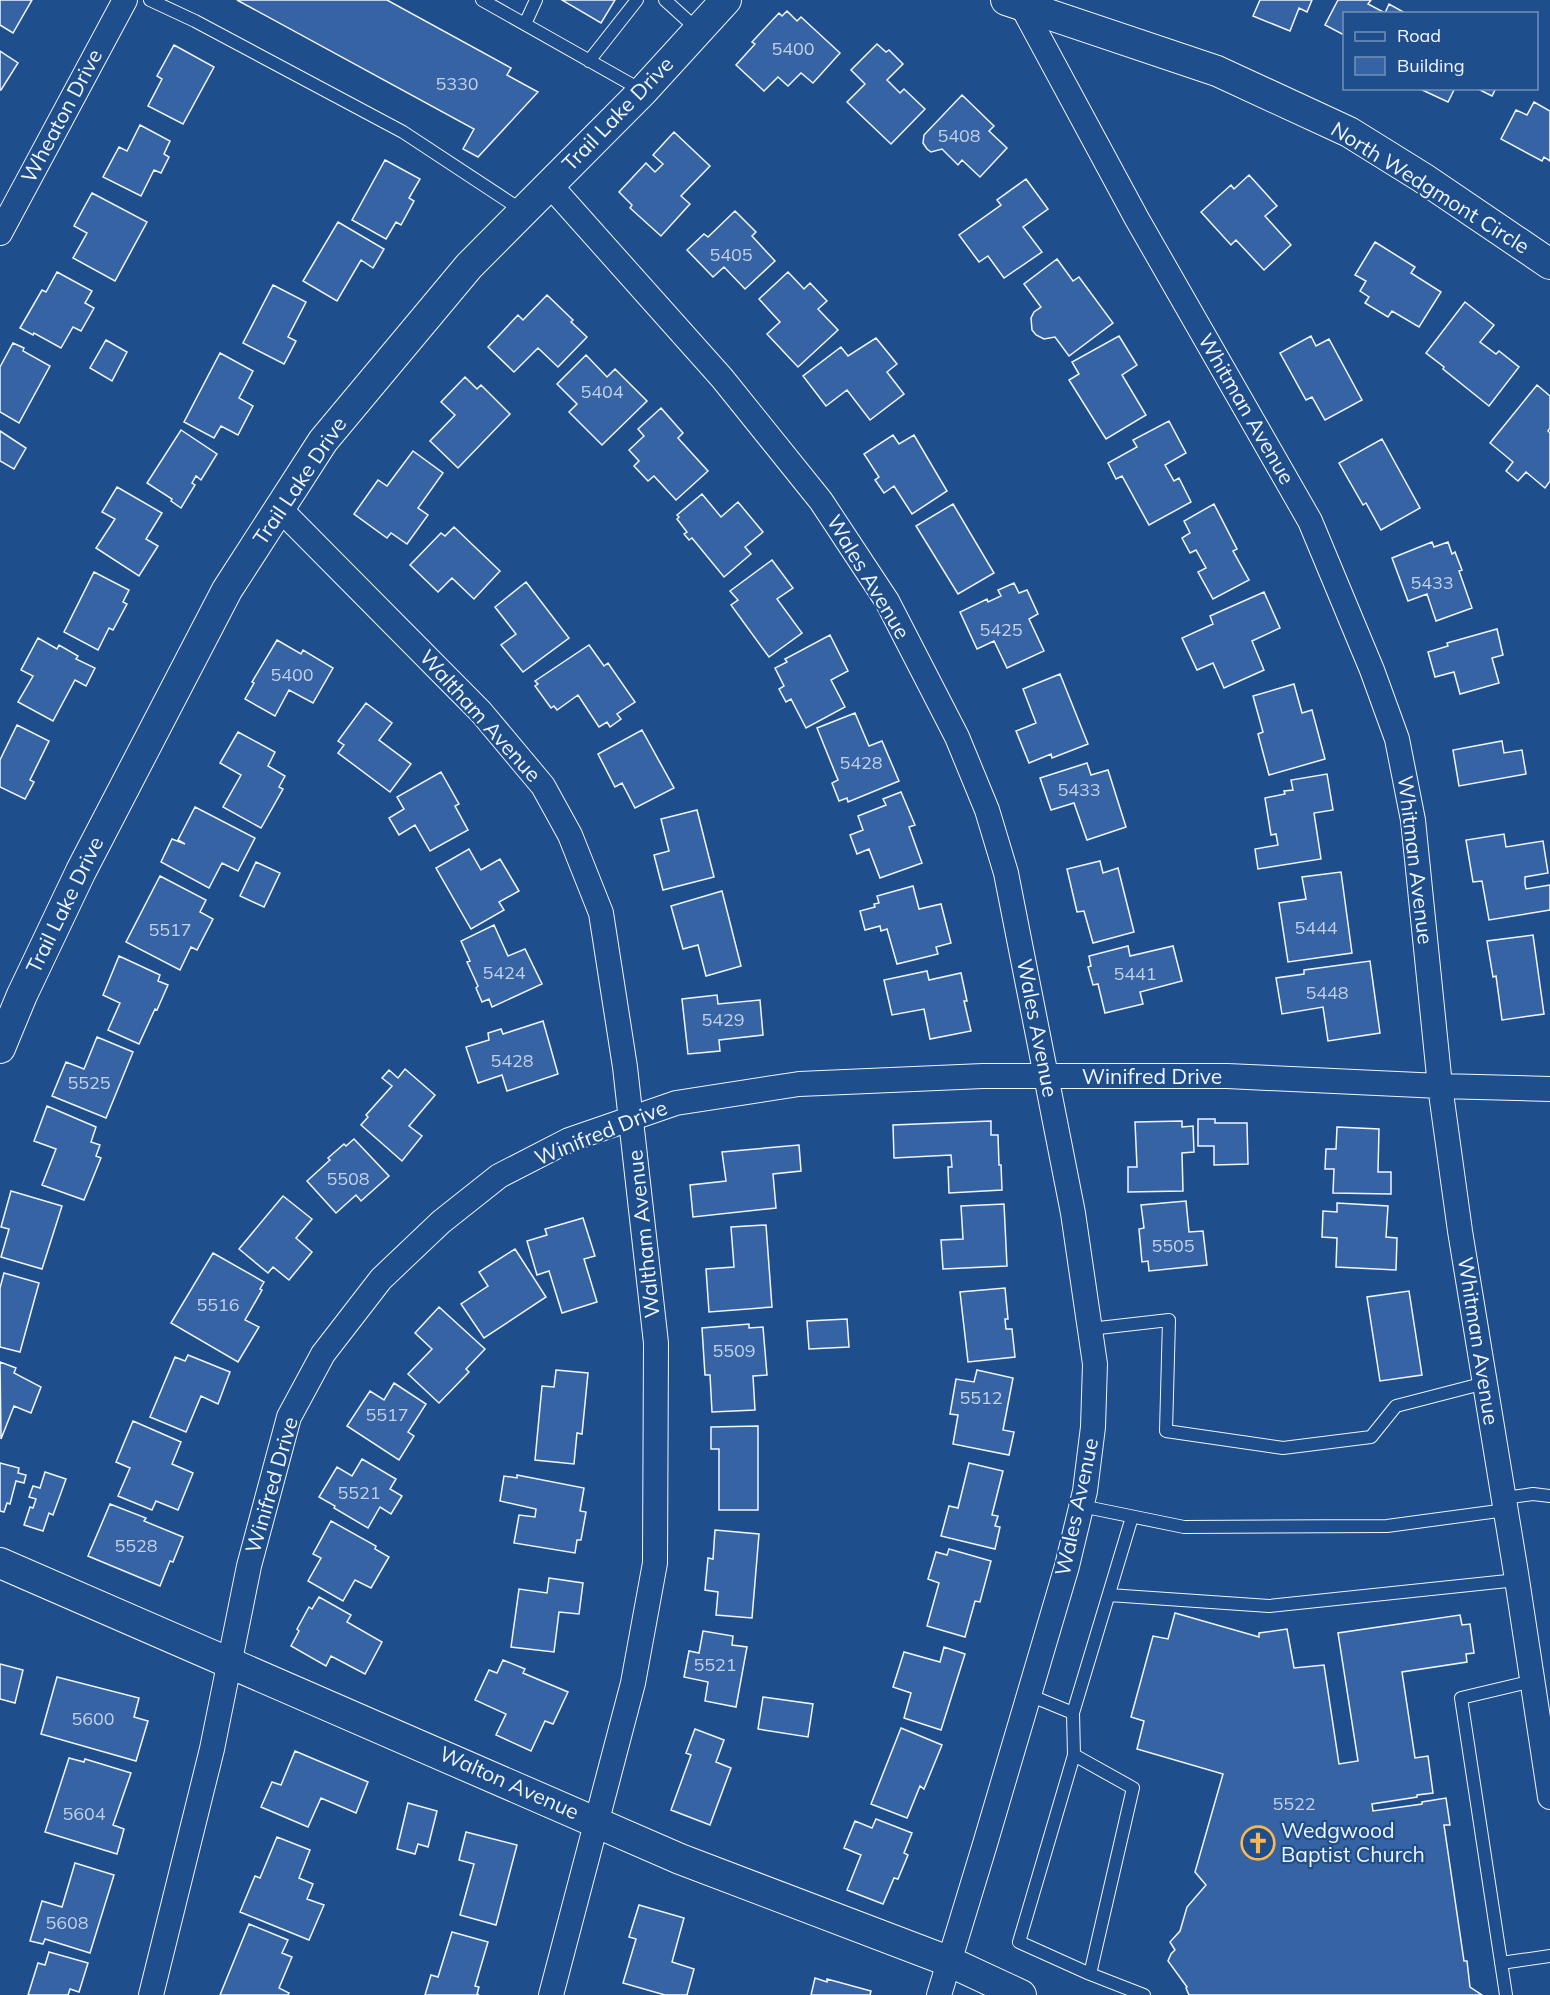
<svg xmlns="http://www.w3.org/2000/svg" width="1550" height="1995" viewBox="0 0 1550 1995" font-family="Mulish,sans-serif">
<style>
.building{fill:#3563a3;stroke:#f2f6ff;stroke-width:1.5}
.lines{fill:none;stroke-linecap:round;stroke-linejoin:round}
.service-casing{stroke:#f2f6ff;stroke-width:14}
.minor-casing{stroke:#f2f6ff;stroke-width:26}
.tertiary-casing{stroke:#f2f6ff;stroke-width:32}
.service{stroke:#1f4e8c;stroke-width:12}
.minor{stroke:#1f4e8c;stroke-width:24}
.tertiary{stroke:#1f4e8c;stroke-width:30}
.labels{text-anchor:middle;stroke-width:4.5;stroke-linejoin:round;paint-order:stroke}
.number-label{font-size:18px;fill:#c3d1e8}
.street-label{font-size:21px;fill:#f2f6ff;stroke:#1f4e8c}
.poi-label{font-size:21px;fill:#f2f6ff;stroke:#1f4e8c;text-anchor:start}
</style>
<rect width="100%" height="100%" fill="#1f4e8c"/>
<!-- building -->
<path class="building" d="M0 0H32L13 33 0 25Z
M237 0H387L511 68 507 75 538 92 478 157 463 149 474 129Z
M562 0H615L601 23Z
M1260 0H1312L1307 12 1299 8 1290 31 1253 16Z
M1338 0H1371L1368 4 1385 13 1389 4 1407 14H1344V35L1325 25Z
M787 11 797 21 801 17 840 53 813 83 801 73 788 86 778 77 764 91 736 65 755 44 752 42 779 13 782 16Z
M877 44 886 52 889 50 903 64 887 80 900 93 904 89 925 109 891 144 847 102 865 84 851 70Z
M174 45 214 67 183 124 148 106 162 79 157 76Z
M0 51 18 63 1 90H0Z
M1418 88H1455L1448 102Z
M1476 88H1496L1492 96Z
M962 95 994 126 989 131 1007 148 980 177 962 160 958 165 942 149 931 152 927 149 923 143 924 135Z
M1534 102 1550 111V161L1544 157 1542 161 1501 139 1516 110 1527 115Z
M140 125 170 141 164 154 169 157 161 173 154 170 141 196 103 177 119 147 127 151Z
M674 132 710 166 681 196 690 204 661 236 630 208 632 205 619 192 646 163 655 172 663 164 653 155Z
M385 160 420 179 409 198 414 201 401 225 396 222 386 239 352 220Z
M1249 175 1277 206 1265 216 1291 245 1264 270 1236 240 1231 245 1201 212 1231 185 1234 189Z
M1026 179 1048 209 1023 227 1042 252 1004 278 988 256 979 262 959 235 1001 205 997 200Z
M92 193 147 222 115 281 73 258 87 233 74 226Z
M735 211 756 232 752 236 775 261 745 289 724 267 713 277 687 250 704 234 708 237Z
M338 222 384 249 373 268 361 260 337 301 303 281Z
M1375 242 1415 267 1411 273 1441 292 1419 327 1392 311 1388 317 1365 303 1369 297 1360 291 1366 281 1355 275Z
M1057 259 1073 281 1079 277 1113 323 1069 356 1055 337 1044 339 1036 335 1032 330 1031 318 1034 312 1041 307 1024 284Z
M57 272 92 291 85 303 94 308 81 331 73 327 61 348 34 333 33 335 20 328 42 290 46 292Z
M788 272 804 289 810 283 827 301 818 309 838 330 798 367 767 334 780 322 759 299Z
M273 285 306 302 288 337 296 341 284 364 243 343Z
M547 295 573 320 571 322 587 337 558 367 538 348 514 372 488 347 518 315 523 320Z
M1465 302 1494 325 1480 342 1496 354 1499 351 1519 367 1489 406 1443 369 1444 367 1426 353Z
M1119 336 1137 365 1122 375 1146 415 1106 439 1069 380 1079 374 1072 362Z
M1311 336 1316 346 1329 339 1362 400 1325 420 1312 397 1306 400 1280 353Z
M876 338 897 364 887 372 904 394 870 420 847 390 826 406 803 376 841 347 848 356Z
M106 340 127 352 112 381 90 368Z
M13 343 24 348 23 351 50 366 19 423 0 412V367Z
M220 353 253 371 239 398 253 406 238 435 221 426 214 438 184 422Z
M586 355 607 377 615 369 647 401 602 445 569 412 577 404 557 384Z
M465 377 477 389 481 385 510 414 458 468 430 441 455 415 441 402Z
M1537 385 1550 396V428L1548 431 1550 433V481L1545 488 1526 472 1518 481 1506 471 1513 462 1490 443Z
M661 408 683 433 678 438 708 471 676 500 654 476 648 481 634 466 639 461 629 450 644 436 638 429Z
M1169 421 1186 453 1165 465 1174 481 1179 478 1191 502 1149 525 1122 476 1116 479 1108 463 1137 447 1133 440Z
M181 430 217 454 201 480 196 476 192 483 195 485 181 508 171 501 172 499 147 483Z
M0 431 26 448 14 469 0 461Z
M893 435 899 444 914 435 947 491 912 514 894 486 884 493 875 480 879 477 864 454Z
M1382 439 1420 508 1381 530 1366 503 1363 505 1339 463Z
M413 451 443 473 418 508 428 515 407 544 391 533 387 538 354 514 378 480 387 486Z
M117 487 162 513 146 539 158 546 139 576 96 548 115 519 102 512Z
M702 494 721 517 738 502 763 532 745 547 751 554 724 577 692 538 689 540 684 534 687 532 677 519 679 517 677 515Z
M953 504 994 573 958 594 916 526Z
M1214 504 1237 549 1233 551 1249 580 1213 599 1198 572 1206 568 1196 550 1190 553 1182 538 1190 533 1184 521Z
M454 527 500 571 474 599 452 578 438 592 410 565 441 533 445 536Z
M1432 542 1434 547 1448 542 1452 554 1455 552 1462 570 1459 571 1472 608 1436 621 1427 594 1408 601 1392 558Z
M772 560 793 588 777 599 802 633 769 657 731 605 738 600 730 591Z
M94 572 129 590 123 602 127 604 113 630 109 628 98 650 64 632Z
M526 582 569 638 523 672 501 645 516 634 495 607Z
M1014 583 1019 593 1027 590 1038 614 1029 619 1044 651 1007 668 994 641 977 649 960 612 987 599 988 602 1001 596 998 590Z
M1264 592 1280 628 1252 641 1264 670 1224 688 1213 663 1197 670 1182 638 1213 624 1210 616Z
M1497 629 1503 655 1492 658 1499 683 1460 694 1454 672 1435 677 1428 652 1448 646 1447 643Z
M830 635 848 671 831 680 845 707 806 728 791 699 786 702 779 689 784 686 775 668 787 662 785 659Z
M38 638 57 649 59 645 78 656 76 659 95 668 86 686 75 680 53 721 18 702 33 676 21 670Z
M277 640 301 654 303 650 333 668 313 703 289 690 275 716 245 699 254 683 252 682Z
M589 645 604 666 608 663 635 702 617 714 621 719 610 727 607 722 599 727 578 695 557 710 554 706 551 708 535 686 538 684 535 681Z
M1060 674 1088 744 1052 758 1051 754 1029 763 1016 731 1036 723 1023 689Z
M1294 684 1302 713 1312 710 1325 759 1269 775 1258 734 1263 732 1253 696Z
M366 703 392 723 379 740 411 764 390 792 338 753 344 745 338 741Z
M855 713 869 746 882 741 899 781 848 802 847 798 839 801 832 783 838 780 817 728Z
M17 725 49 741 30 780 34 782 25 799 0 787V760Z
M642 730 674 788 635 808 622 783 615 787 598 754Z
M238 732 275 752 268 766 285 776 279 787 283 789 261 828 223 807 241 775 220 763Z
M1502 741 1504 753 1522 750 1526 774 1459 786 1453 750Z
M1087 763 1091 775 1108 770 1126 827 1087 840 1074 803 1051 810 1040 778Z
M441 772 459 804 455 806 468 830 430 851 415 825 399 835 389 818 404 809 397 797Z
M1327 774 1333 810 1314 813 1321 859 1258 869 1255 849 1278 845 1276 834 1271 835 1265 798 1285 794 1284 791 1293 790 1291 780Z
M901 792 915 825 909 827 922 863 880 878 869 849 857 854 850 835 863 830 858 816 886 805 883 799Z
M195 807 255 838 238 871 222 863 209 888 161 862 172 839 185 844 178 840Z
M697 810 714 877 663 890 654 855 669 851 661 819Z
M1504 834 1506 847 1543 841 1548 873 1525 877V884L1526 889 1550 885V910L1489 920 1482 881 1473 882 1466 840Z
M469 849 481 870 500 859 519 891 499 902 504 910 471 929 436 868Z
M1100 861 1103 873 1118 868 1134 932 1093 943 1084 911 1077 912 1067 869Z
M256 862 280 873 264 907 240 896Z
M1341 872 1352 953 1288 962 1279 903 1306 899 1302 877Z
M160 876 206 900 200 912 213 919 197 950 191 947 180 970 126 942Z
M913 886 919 909 941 904 951 943 936 947 938 954 897 964 887 929 881 931 880 926 865 930 860 911 875 907 874 904 879 903 877 896Z
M722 891 741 966 706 976 698 945 683 949 671 906Z
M494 925 508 956 525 949 542 984 492 1007 489 999 482 1002 476 988 478 986 467 962 470 961 461 941Z
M1533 935 1544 1014 1502 1020 1496 976 1493 977 1487 941Z
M1128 946 1130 956 1173 946 1182 981 1140 992 1143 1004 1105 1013 1098 984 1093 985 1088 967 1091 966 1089 956Z
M119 956 160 975 158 981 168 985 157 1010 155 1009 139 1044 108 1030 120 1003 103 995Z
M1370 961 1380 1033 1328 1041 1323 1007 1282 1014 1276 978 1304 974V970Z
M927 971 929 980 961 973 967 1001H964L971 1031 930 1039 924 1009 892 1015 884 980Z
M717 995 718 1004 760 1000 763 1035 719 1040 720 1051 688 1054 682 999Z
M543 1021 558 1074 507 1091 502 1075 478 1083 466 1047 489 1040 488 1033 501 1029 503 1034Z
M97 1037 133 1052 106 1118 52 1096 66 1062 84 1069Z
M405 1069 435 1095 409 1126 422 1136 402 1161 361 1125 368 1117 366 1115 392 1086 382 1078 389 1070 398 1078Z
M47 1106 96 1127 91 1142 100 1145 96 1156 101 1158 84 1200 42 1185 56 1149 34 1141Z
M1198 1119H1215V1123H1247L1248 1164 1214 1165V1146H1198Z
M991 1121V1135H998L999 1165H1001L1002 1190 949 1193 948 1167H952L951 1155 894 1158 893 1125Z
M1182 1121V1127L1193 1126 1194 1152 1182 1153 1183 1191 1128 1192V1167H1137L1135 1122Z
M1337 1127 1379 1129 1378 1172H1391V1194L1333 1193 1334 1169H1325L1326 1149H1336Z
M354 1139 389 1176 361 1201 356 1195 336 1213 307 1181 330 1160 328 1158 344 1144 346 1146Z
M799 1145 801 1171 773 1174 776 1208 693 1217 690 1185 726 1181 722 1152Z
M11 1191 62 1206 42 1269 1 1257 9 1229 1 1227Z
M283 1196 312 1219 296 1238 312 1252 289 1280 273 1267 268 1273 239 1249Z
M1186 1201 1189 1232 1203 1231 1207 1265 1149 1271 1148 1261 1142 1262 1139 1229 1144 1228 1141 1205Z
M1337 1203 1388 1206 1386 1237 1397 1238 1396 1270 1336 1267 1337 1238 1322 1237 1323 1211 1337 1212Z
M1004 1204 1007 1266 943 1269 941 1240 963 1239 961 1206Z
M583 1218 595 1256 584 1259 597 1302 562 1313 549 1271 537 1275 527 1241 547 1235 545 1229Z
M766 1225 772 1307 709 1312 706 1269 734 1267 731 1227Z
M515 1249 546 1297 484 1338 461 1304 488 1286 479 1272Z
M213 1253 264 1282 260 1289 262 1290 245 1320 259 1327 238 1362 171 1323Z
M4 1273 39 1283 20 1352 0 1347V1288Z
M1005 1288 1008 1319H1005L1006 1329H1012L1015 1357 968 1362 960 1292Z
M1409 1291 1422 1375 1380 1381 1367 1297Z
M439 1307 485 1349 466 1369 469 1372 439 1403 408 1374 432 1349 415 1333Z
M847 1319 849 1347 809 1349 807 1321Z
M749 1324V1328L763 1327 767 1375 753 1376 755 1410 712 1412 710 1375H705L702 1328Z
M188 1355 230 1372 218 1404 201 1396 186 1432 150 1417 175 1357 185 1361Z
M0 1362 16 1368 14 1373 41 1387 31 1413 14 1406 1 1439Z
M556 1370 588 1373 582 1434 577 1433 574 1464 535 1460 542 1386 554 1387Z
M977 1370 1013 1378 1003 1430 1014 1432 1009 1455 953 1444 958 1415 950 1414 956 1379 974 1382Z
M394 1383 426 1404 408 1432 414 1436 399 1460 347 1426 370 1391 384 1400Z
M133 1421 181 1442 172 1464 193 1473 178 1510 156 1501 152 1510 118 1496 130 1468 116 1462Z
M758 1426V1510H719V1449H711V1427Z
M362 1459 396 1479 390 1489 402 1496 391 1514 380 1507 368 1528 334 1508 335 1506 319 1497 337 1467 352 1476Z
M0 1463 19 1468 18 1473 26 1475 24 1483 16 1481 10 1504 7 1503 4 1512 0 1511Z
M969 1463 1003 1471 992 1515 998 1516 995 1526 1000 1527 995 1549 941 1536 949 1506 958 1508Z
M45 1472 66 1479 53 1515 49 1513 43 1531 24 1525 30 1507 33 1508 36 1499 29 1497 33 1486 40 1488Z
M517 1475 584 1488 580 1511 586 1512 581 1540H577L575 1553 514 1543 519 1515 535 1517 536 1509 500 1501 504 1476 517 1478Z
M110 1504 146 1518 144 1521 183 1537 173 1562 170 1561 160 1586 88 1556Z
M331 1521 376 1546 375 1549 389 1557 371 1588 355 1580 343 1601 308 1581 321 1558 313 1554Z
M715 1530 759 1534 752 1618 716 1615 718 1592 705 1590 708 1558 713 1559Z
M949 1549 991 1561 980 1602 975 1601 965 1637 927 1626 939 1583 928 1579 936 1552 947 1555Z
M549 1578 583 1583 579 1614 559 1612 554 1652 511 1647 519 1589 547 1593Z
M319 1597 351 1615 347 1622 382 1642 365 1674 331 1656 326 1666 291 1646 299 1631 297 1629 309 1607 312 1609Z
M1175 1613 1259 1637V1633L1287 1629 1294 1668 1324 1665 1339 1764 1358 1761 1338 1633 1460 1615 1462 1625 1470 1624 1474 1653 1466 1654 1467 1662 1402 1672 1415 1758 1428 1756 1433 1793 1417 1795V1797L1372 1804 1373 1811 1422 1804V1802L1446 1798 1450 1825H1444L1464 1961H1467L1470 1987 1482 1995H1189L1186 1988 1187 1987 1168 1961 1171 1954 1175 1950 1170 1942 1180 1931 1187 1907 1206 1885 1195 1872 1223 1774 1137 1749 1144 1721 1131 1717 1153 1636 1168 1639Z
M703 1631 733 1636 732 1645 747 1647 736 1707 705 1701 708 1682 684 1677 689 1651 699 1653Z
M944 1647 965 1654 941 1730 904 1718 911 1693 893 1687 904 1652 940 1662Z
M503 1660 525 1669 523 1673 568 1692 553 1724 545 1721 531 1751 496 1735 506 1714 475 1700 489 1670 497 1673Z
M0 1664 23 1670 15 1703 0 1699Z
M57 1677 139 1698 134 1717 148 1721 136 1761 41 1734Z
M763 1697 813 1704 808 1737 758 1729Z
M901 1728 942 1745 924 1789 920 1786 907 1818 871 1804Z
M695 1729 724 1740 716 1762 731 1768 710 1825 671 1810 691 1755 686 1753Z
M295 1751 368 1782 356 1813 321 1798 308 1827 261 1807 272 1782 281 1785Z
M69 1758 84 1762 85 1759 131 1773 113 1825 124 1829 117 1854 45 1832Z
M408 1803 437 1811 428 1847 418 1844 415 1854 397 1849Z
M876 1819 912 1833 904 1853 908 1855 898 1879 894 1878 883 1904 847 1890 861 1855 844 1848 855 1821 872 1828Z
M466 1832 517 1845 496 1925 460 1915 474 1864 459 1860Z
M277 1837 310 1850 299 1878 313 1884 307 1899 324 1905 309 1940 240 1912 255 1876 260 1878Z
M75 1863 114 1875 90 1953 45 1939 43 1944 30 1941 42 1901 62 1907Z
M639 1905 684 1918 672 1962 694 1969 687 1995H665L623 1983 636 1939 629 1937Z
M249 1924 288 1940 282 1953 292 1957 279 1988 289 1993 288 1995H220Z
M452 1932 488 1942 475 1986 479 1987 477 1994 479 1995H425L431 1975 438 1977Z
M49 1952 88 1963 79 1992 70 1989 68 1995H28L38 1963 45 1965Z
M815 1978 827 1982V1979L871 1991 870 1995H811Z"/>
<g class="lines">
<!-- service casing -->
<g class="service-casing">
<path id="service" d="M150 0 195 21 403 132 523 211
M482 0 643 91
M665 0 698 30
M525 24 536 0
M589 61 637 0
M1090 1329 1169 1320 1166 1431 1283 1448 1371 1437 1396 1406 1485 1383
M1504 1498 1533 1494 1550 1496
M1081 1506 1184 1527 1387 1526 1506 1510
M1109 1595 1269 1606 1517 1580
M1029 1695 1073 1713 1132 1517
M1073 1713 1074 1755 1019 1942 1090 1974 1144 1995
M1074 1755 1133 1788 1090 1974
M1501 1963 1550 1956
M1506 1995 1461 1698 1533 1681"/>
</g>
<!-- minor casing -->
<g class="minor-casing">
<path id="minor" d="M1022 6 1137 219 1310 521 1372 670 1397 739 1413 820 1440 1086 1460 1231 1516 1573 1550 1797
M549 184 722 378 821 501 887 601 957 737 987 810 1006 873 1073 1213 1095 1364 1093 1427 1085 1491 1067 1566 985 1844 939 1995
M0 233 125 0
M280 509 481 712 543 786 570 835 601 913 625 1067 656 1343 655 1563 633 1683 551 1995
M151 1995 212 1749 249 1566 289 1417 323 1354 381 1279 441 1222 499 1176 569 1140 676 1103 799 1084 983 1076H1227L1440 1086 1550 1089"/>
</g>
<!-- tertiary casing -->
<g class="tertiary-casing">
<path id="tertiary" d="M1006 0 1217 71 1349 132 1423 178 1550 264
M0 1048 22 995 81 871 227 590 323 441 469 266 643 91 726 0
M0 1563 680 1859 948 1961 1021 1995"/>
</g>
<!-- service -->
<use href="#service" class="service"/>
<!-- minor -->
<use href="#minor" class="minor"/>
<!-- tertiary -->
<use href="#tertiary" class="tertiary"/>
</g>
<!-- icons -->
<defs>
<g id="church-ring" transform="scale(1.725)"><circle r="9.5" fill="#1f4e8c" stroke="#ffb74d" stroke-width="1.5"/><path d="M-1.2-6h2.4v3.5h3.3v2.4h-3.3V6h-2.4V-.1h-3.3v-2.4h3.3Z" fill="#ffb74d"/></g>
</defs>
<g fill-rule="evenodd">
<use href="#church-ring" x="1258" y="1843"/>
</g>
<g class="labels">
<!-- number labels -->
<g class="number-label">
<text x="793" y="55">5400</text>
<text x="457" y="90">5330</text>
<text x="959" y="142">5408</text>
<text x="731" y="261">5405</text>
<text x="602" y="398">5404</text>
<text x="1432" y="589">5433</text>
<text x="1001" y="636">5425</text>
<text x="292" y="681">5400</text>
<text x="861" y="769">5428</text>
<text x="1079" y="796">5433</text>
<text x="1316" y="934">5444</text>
<text x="170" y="936">5517</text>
<text x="504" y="979">5424</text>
<text x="1135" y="980">5441</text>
<text x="1327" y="999">5448</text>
<text x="723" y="1026">5429</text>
<text x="512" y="1067">5428</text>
<text x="89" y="1089">5525</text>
<text x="348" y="1185">5508</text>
<text x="1173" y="1252">5505</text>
<text x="218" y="1311">5516</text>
<text x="734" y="1357">5509</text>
<text x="981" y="1404">5512</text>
<text x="387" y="1421">5517</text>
<text x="359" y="1499">5521</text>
<text x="136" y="1552">5528</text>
<text x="715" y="1671">5521</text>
<text x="93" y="1725">5600</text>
<text x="1294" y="1810">5522</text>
<text x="84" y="1820">5604</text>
<text x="67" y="1929">5608</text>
</g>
<!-- street labels -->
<g class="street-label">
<text transform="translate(618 114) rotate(-46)" y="7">Trail Lake Drive</text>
<text transform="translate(62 116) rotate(-62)" y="7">Wheaton Drive</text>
<text transform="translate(1430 188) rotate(32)" y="7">North Wedgmont Circle</text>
<text transform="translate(1246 409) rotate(60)" y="7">Whitman Avenue</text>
<text transform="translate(300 481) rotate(-56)" y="7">Trail Lake Drive</text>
<text transform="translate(868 577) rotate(59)" y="7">Wales Avenue</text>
<text transform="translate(480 716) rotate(48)" y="7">Waltham Avenue</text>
<text transform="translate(1415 860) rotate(83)" y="7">Whitman Avenue</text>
<text transform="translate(65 905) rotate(-64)" y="7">Trail Lake Drive</text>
<text transform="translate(1037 1028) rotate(79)" y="7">Wales Avenue</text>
<text x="1152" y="1084">Winifred Drive</text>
<text transform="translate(601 1133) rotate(-22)" y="7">Winifred Drive</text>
<text transform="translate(644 1234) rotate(-96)" y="7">Waltham Avenue</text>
<text transform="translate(1478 1341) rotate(81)" y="7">Whitman Avenue</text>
<text transform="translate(272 1485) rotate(-74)" y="7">Winifred Drive</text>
<text transform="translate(1077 1507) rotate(-78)" y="7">Wales Avenue</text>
<text transform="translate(509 1783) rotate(24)" y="7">Walton Avenue</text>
</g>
<!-- poi labels -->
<g class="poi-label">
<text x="1281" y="1838">Wedgwood<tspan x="1281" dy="24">Baptist Church</tspan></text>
</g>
</g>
<!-- legend -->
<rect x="1343" y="12" width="195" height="78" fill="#1f4e8c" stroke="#7391ba" stroke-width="1.5"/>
<rect x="1355" y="32" width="30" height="9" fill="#1f4e8c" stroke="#7391ba" stroke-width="1.5"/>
<text x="1397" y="42" font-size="18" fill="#f2f6ff">Road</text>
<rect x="1355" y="57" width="30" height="18" fill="#3563a3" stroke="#7391ba" stroke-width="1.5"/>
<text x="1397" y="72" font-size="18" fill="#f2f6ff">Building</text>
</svg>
